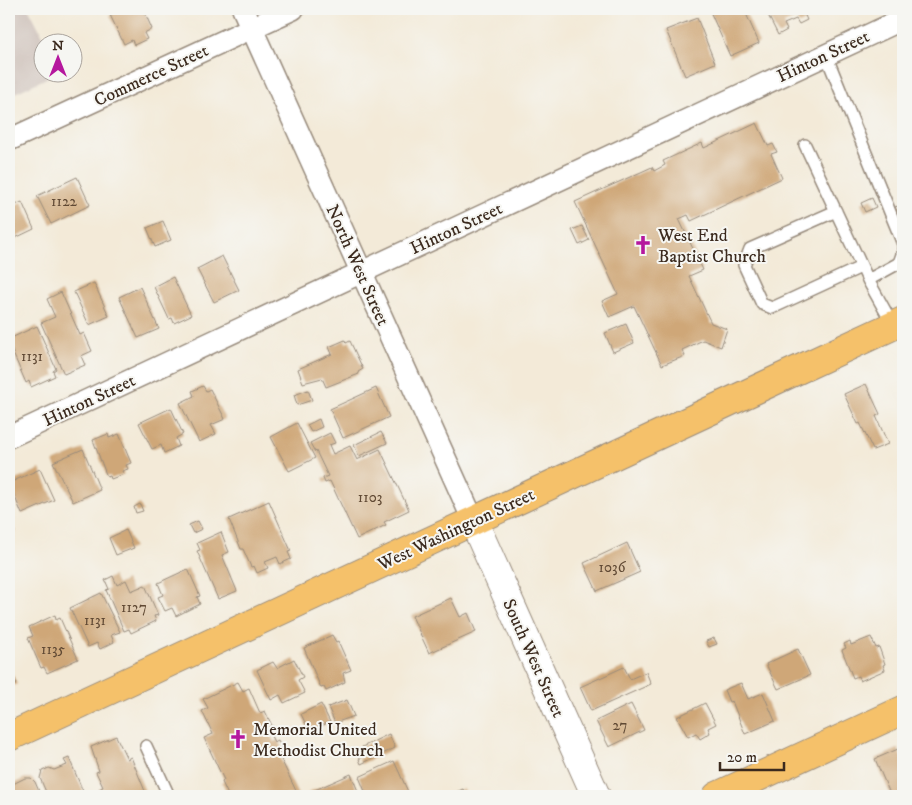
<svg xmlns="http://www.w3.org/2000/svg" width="912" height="805" viewBox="0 0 912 805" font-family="'IM FELL DW Pica',serif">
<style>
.industrial{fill:#cec1ba}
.building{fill:#cfa778}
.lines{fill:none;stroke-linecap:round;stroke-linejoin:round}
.service-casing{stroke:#978a7b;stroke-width:14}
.minor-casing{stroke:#978a7b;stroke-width:24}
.tertiary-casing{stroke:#978a7b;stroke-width:30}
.primary-casing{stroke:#978a7b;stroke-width:30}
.service{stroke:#fff;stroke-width:11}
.minor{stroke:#fff;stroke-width:21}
.tertiary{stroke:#fff;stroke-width:28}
.primary{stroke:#f5c16b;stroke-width:28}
.labels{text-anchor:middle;stroke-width:4;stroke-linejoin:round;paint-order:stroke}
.number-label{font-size:15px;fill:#604934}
.street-label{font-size:18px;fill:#3b2a1e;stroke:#f6f6f2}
.poi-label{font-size:18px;fill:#3b2a1e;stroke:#f6f6f2;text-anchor:start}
</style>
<rect width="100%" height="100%" fill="#f6f6f2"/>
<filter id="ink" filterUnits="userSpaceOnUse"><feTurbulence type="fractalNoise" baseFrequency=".02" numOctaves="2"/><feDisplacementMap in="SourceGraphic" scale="10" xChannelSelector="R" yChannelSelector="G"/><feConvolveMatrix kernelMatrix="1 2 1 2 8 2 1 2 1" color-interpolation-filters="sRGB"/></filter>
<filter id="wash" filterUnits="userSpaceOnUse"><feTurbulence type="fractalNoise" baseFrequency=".0096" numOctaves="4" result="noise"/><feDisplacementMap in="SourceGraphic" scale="20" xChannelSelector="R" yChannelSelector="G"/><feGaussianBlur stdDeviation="1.12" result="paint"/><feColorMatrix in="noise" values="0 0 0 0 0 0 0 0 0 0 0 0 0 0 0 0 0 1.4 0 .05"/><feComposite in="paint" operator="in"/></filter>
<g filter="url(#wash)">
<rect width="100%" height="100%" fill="#f3ead8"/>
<!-- industrial -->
<path class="industrial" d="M9 9H29L46 42H42V72L57 73 9 96Z"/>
<g id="blocks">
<!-- building -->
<path class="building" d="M124 9H146L148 12 145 13 152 29 144 33 147 39 134 45 132 40 124 44 110 15Z
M709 9H744L759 43 730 56Z
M765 9H802L807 20 799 24 796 19 784 24 787 30 778 35Z
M697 18 715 63 685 76 666 30Z
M757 123 768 146 773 144 777 152 771 154 782 178 691 221 688 215 679 219 703 270 689 276 711 323 727 329 721 347 703 340 682 350 685 356 662 365 634 306 609 317 602 301 618 294 575 202 652 167 654 171 665 165 663 161 702 143 704 148Z
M77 177 90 205 51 224 37 196Z
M872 198 876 207 865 212 861 203Z
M22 202 34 229 9 241V208Z
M903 204V226L895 207Z
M163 221 171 240 155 247 147 228Z
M582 226 589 240 579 245 572 230Z
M222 256 239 290 214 302 197 269Z
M173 277 191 315 174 323 172 318 169 319 154 287Z
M94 283 109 316 89 325 74 292Z
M140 287 159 329 138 338 119 297Z
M61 292 80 335 84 333 92 351 81 356 85 365 64 374 41 323 55 317 47 299Z
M626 324 634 343 613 352 605 333Z
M37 326 56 369 53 371 55 376 31 387 29 381 26 383 9 344V339Z
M345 340 346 343 350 341 363 369 358 372 359 374 326 387 322 378 303 383 298 369 332 354 329 347Z
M866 384 880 414 876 416 888 444 873 450 860 423 858 424 844 394Z
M203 386 206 391 210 389 225 419 211 425 216 434 199 442 180 403 194 396 192 391Z
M376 388 389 417 343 438 330 409Z
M308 390 312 400 297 405 294 395Z
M171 408 183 434 176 438 179 446 164 453 161 445 152 449 139 423Z
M319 419 322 427 311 432 307 425Z
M297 423 315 458 289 471 271 437Z
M381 432 387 443 359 456 354 445Z
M330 433 335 443 329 445 333 454 350 446 357 460 380 449 409 510 384 522 386 525 357 539 330 481 325 483 323 478 328 476 316 451 315 452 310 443Z
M108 434 109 438 119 434 131 463 126 465 128 469 122 471 124 474 111 479 110 476 107 477 93 440Z
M83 449 100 490 73 502 53 462Z
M40 469 54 500 22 514 9 483Z
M269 501 291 551 288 552 291 559 280 564 277 557 265 562 268 568 257 573 254 566 251 567 243 549H241L229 519Z
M140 504 143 511 136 513 134 507Z
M9 518 15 532 9 535Z
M198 521 202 529 193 533 189 525Z
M126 530 134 548 116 555 109 538Z
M221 532 229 552 222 555 237 591 218 599 197 551 200 550 197 543Z
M627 543 640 572 597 591 584 563Z
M188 569 200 596 197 597 200 604 176 616 172 608 165 611 158 597 163 595 158 583Z
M113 576 117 585 126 580 131 591 145 585 158 615 154 616 156 621 131 633 129 629 124 631 106 590 109 589 105 580Z
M101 593 120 632 111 635 114 642 100 649 97 643 88 647 70 608Z
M451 598 460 617 468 613 476 632 429 653 412 616Z
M55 615 56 620 60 618 78 659 47 673 44 667 41 668 28 638 33 636 29 627Z
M332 635 336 642 338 641 351 670 343 673 345 682 326 691 324 687 321 688 304 648Z
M871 637 876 648 879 647 885 664 883 665 885 670 860 681 858 676 853 678 842 650 846 648 844 644 850 641 851 645Z
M714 638 717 644 709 647 706 641Z
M798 649 810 675 778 689 766 664Z
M294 659 303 677 298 680 305 693 284 703 280 695 271 700 257 670 273 662 277 668Z
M9 667 17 684 9 688Z
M624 667 630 679 646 672 651 684 591 711 580 687Z
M238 682 243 691 249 688 260 713 265 711 274 730 269 732 274 742 278 740 283 751 278 753 298 795 225 796 228 795 222 782 224 780 204 738 213 734 202 711 208 708 203 699Z
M741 683 748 699 763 693 775 721 745 734 732 701 729 702 724 690Z
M347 700 354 716 335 723 328 707Z
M705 703 716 724 708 728 710 733 700 739 696 733 688 737 677 717Z
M321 704 330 722 309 731 301 714Z
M631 704 644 730 609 747 596 721Z
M389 734 395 748 361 764 359 759 366 755 362 747Z
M116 736 127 759 131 757 147 796H103L99 789 103 787 96 772 99 771 91 747Z
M898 749 903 761V796H891L875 759Z
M69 758 85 796H45L46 792 40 778 42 771 49 768 54 770 67 765 64 760Z
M394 761 410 796H367L359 777Z
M351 774 360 796H309L308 793Z
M25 778H31L35 782 41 796H9V786Z
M463 789 466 796H457L456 792Z"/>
</g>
</g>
<g filter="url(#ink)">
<use href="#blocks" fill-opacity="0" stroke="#978a7b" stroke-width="1"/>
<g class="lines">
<!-- service casing -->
<g class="service-casing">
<path id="service" d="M826 55 903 244
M805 145 868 280
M836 211 750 249 744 265 762 304 772 308 861 267
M893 325 868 280 899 263 903 252
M146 746 169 796"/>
</g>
<!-- minor casing -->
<g class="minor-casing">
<path id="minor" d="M243 9 473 520
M9 140 293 9
M9 437 903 19"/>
</g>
<!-- tertiary casing -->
<g class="tertiary-casing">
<path id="tertiary" d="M473 520 596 796"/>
</g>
<!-- primary casing -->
<g class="primary-casing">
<path id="primary" d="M9 737 903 321
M717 796 903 710"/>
</g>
<!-- service -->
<use href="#service" class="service"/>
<!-- minor -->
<use href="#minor" class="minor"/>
<!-- tertiary -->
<use href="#tertiary" class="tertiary"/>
<!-- primary -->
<use href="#primary" class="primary"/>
</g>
</g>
<!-- icons -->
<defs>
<g id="church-bare" transform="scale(1.5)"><path d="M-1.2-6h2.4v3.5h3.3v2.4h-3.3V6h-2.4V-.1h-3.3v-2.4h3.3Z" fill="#b5179e" stroke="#f6f6f2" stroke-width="2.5" paint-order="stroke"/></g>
</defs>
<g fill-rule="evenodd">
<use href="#church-bare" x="643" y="245"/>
<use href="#church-bare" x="238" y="739"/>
</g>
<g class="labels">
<!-- number labels -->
<g class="number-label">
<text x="64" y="206">1122</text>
<text x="32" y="361">1131</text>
<text x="370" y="502">1103</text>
<text x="612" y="572">1036</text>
<text x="134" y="612">1127</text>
<text x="95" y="625">1131</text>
<text x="53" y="654">1135</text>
<text x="620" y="730">27</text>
</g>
<!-- street labels -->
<g class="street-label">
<text transform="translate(823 56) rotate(-25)" y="6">Hinton Street</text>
<text transform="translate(151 75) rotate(-25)" y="6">Commerce Street</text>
<text transform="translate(456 228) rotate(-25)" y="6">Hinton Street</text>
<text transform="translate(358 265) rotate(66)" y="6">North West Street</text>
<text transform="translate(89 400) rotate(-25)" y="6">Hinton Street</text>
<text transform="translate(456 529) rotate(-25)" y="6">West Washington Street</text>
<text transform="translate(534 658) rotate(66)" y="6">South West Street</text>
</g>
<!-- poi labels -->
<g class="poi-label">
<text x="658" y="241">West End<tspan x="658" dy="21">Baptist Church</tspan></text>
<text x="253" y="735">Memorial United<tspan x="253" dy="21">Methodist Church</tspan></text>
</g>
</g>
<!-- margin -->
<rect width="912" height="805" fill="none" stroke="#f6f6f2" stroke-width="30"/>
<!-- north arrow -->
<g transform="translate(58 58)"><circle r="24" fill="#f6f6f2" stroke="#aba49d"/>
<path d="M0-4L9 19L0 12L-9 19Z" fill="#b5179e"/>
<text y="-8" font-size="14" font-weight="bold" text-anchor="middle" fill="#3b2a1e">N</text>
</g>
<!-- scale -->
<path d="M720 762v8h64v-8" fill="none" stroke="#3b2a1e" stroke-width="2.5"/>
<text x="727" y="762" font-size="15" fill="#3b2a1e" stroke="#f6f6f2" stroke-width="4" paint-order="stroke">20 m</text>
</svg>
